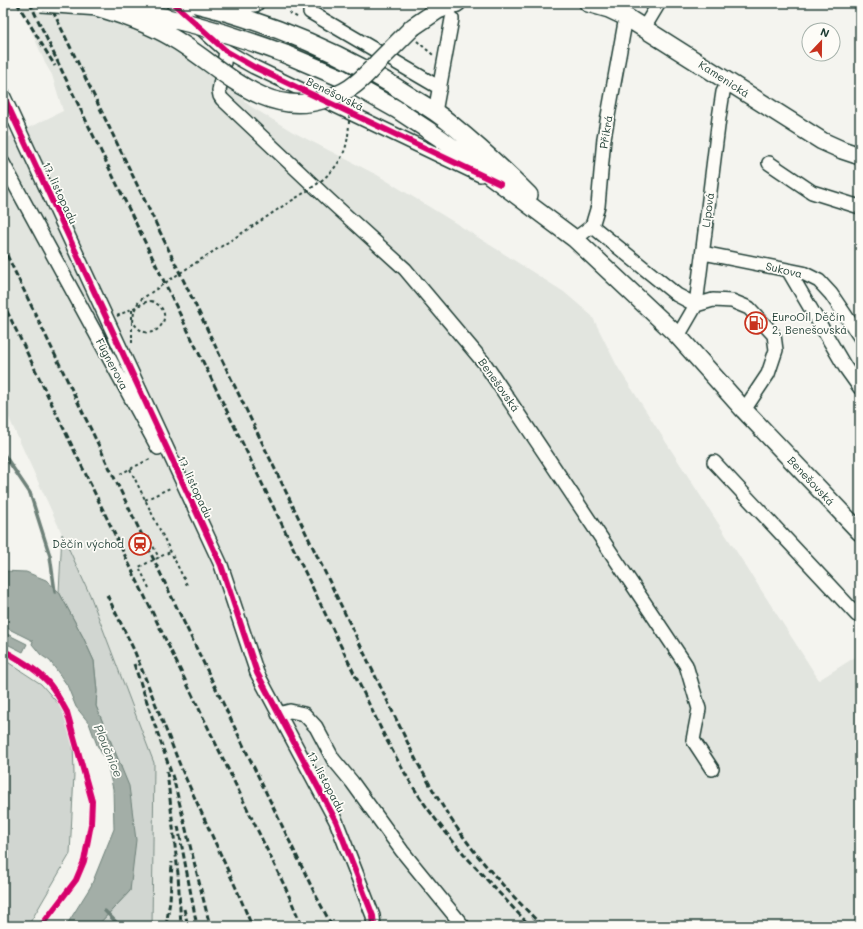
<svg xmlns="http://www.w3.org/2000/svg" width="863" height="929" viewBox="0 0 863 929" font-family="Mali,sans-serif">
<style>
.built{fill:#e2e5df}
.green{fill:#d1d6d1;stroke:#788a82}
.water{fill:#a3aea7;stroke:#6e8179}
.lines{fill:none;stroke-linecap:round;stroke-linejoin:round}
.stream{stroke:#6e8179;stroke-width:3.5}
.minor-casing{stroke:#1f3d34;stroke-width:16}
.major-casing{stroke:#1f3d34;stroke-width:20}
.path{stroke:#1f3d34;stroke-width:2;stroke-dasharray:3 3;stroke-linecap:butt}
.minor{stroke:#fdfcf7;stroke-width:13}
.major{stroke:#fdfcf7;stroke-width:17}
.rail{stroke:#1f3d34;stroke-width:3;stroke-dasharray:6 3;stroke-linecap:butt}
.major-bridge-casing{stroke:#1f3d34;stroke-width:20;stroke-linecap:butt}
.path-bridge{stroke:#1f3d34;stroke-width:2;stroke-dasharray:3 3;stroke-linecap:butt}
.major-bridge{stroke:#fdfcf7;stroke-width:17}
.cycleway-casing{stroke:#fdfcf7;stroke-width:8}
.cycleway{stroke:#d6006c;stroke-width:6}
.labels{text-anchor:middle;stroke-width:3.5;stroke-linejoin:round;paint-order:stroke}
.street-label{font-size:11px;fill:#1f3d34;stroke:#fdfcf7}
.poi-label{font-size:11px;fill:#1f3d34;stroke:#fdfcf7;text-anchor:start}
.water-label{font-size:12px;font-style:italic;fill:#475f56;stroke:#fdfcf7}
</style>
<rect width="100%" height="100%" fill="#f4f4ef"/>
<filter id="ink" filterUnits="userSpaceOnUse"><feTurbulence type="fractalNoise" baseFrequency=".025" numOctaves="2"/><feDisplacementMap in="SourceGraphic" scale="8" xChannelSelector="R" yChannelSelector="G"/><feConvolveMatrix kernelMatrix="1 2 1 2 8 2 1 2 1" color-interpolation-filters="sRGB"/></filter>
<g filter="url(#ink)">
<!-- built -->
<path class="built" d="M20 3H138L250 106 293 132 379 176 457 224 564 292 592 316 617 366 819 680 860 654V926H152L154 763 90 595 3 405V140L63 111 52 75 45 63Z"/>
<!-- green -->
<path class="green" d="M62 534 90 595 154 763 152 926H97L130 891 121 766 96 706 97 691 94 661 83 637 59 592Z
M3 659 41 684 61 707 69 724 73 743 74 774 70 854 28 926H3Z"/>
<!-- water -->
<path class="water" d="M3 571 26 572 46 580 59 592 83 637 94 661 97 691 96 706 129 786 136 840 130 891 97 926H66L91 886 114 829 113 789 107 763 97 745 89 723 76 707 67 685 50 661 41 655 32 644 33 641 3 626Z
M3 632 27 644 23 652 3 642Z"/>
<g class="lines">
<!-- stream -->
<path class="stream" d="M3 453 30 493 50 556 55 592
M105 911 120 926"/>
<!-- minor casing -->
<g class="minor-casing">
<path id="minor" d="M173 3 226 51 254 67 480 175
M310 12 440 88
M644 28 659 3
M226 51 219 91 220 96 222 99 329 200 405 269 485 364 686 665 699 709 693 740 712 769
M3 95 221 565 257 673 336 821 373 916 374 926
M435 112 452 19
M3 163 158 448
M769 163 812 192 860 207
M592 226 677 295 696 305 713 300 732 301 749 308 774 335 776 350 768 374 744 410
M575 239 592 226 598 206 604 138 626 17
M703 253 803 273 819 281 831 294 860 337
M788 270 845 367 860 388
M678 336 696 305 719 118 723 92 729 81
M714 462 857 615 860 616
M278 714 290 711 304 714 316 727 333 759 352 782 402 851 463 926"/>
</g>
<!-- major casing -->
<g class="major-casing">
<path id="major" d="M192 3C270 22 349 55 416 100 428 107 440 115 451 124 478 146 504 170 529 195
M230 3H255
M588 3 609 9 626 17 822 141 842 150 860 156
M413 27 438 10 457 3
M285 54 339 77 396 109 440 138 575 239 678 336 744 410 860 532"/>
</g>
<!-- path -->
<path class="path" d="M289 13 299 18
M417 41 433 55
M117 316 146 302 151 301
M132 343V308
M130 469 187 585
M120 474 152 458
M145 500 172 487
M148 536 159 558
M149 588 139 567 170 552"/>
<!-- minor -->
<use href="#minor" class="minor"/>
<!-- major -->
<use href="#major" class="major"/>
<!-- rail -->
<path class="rail" d="M17 3 55 66
M30 3 62 71 385 737C399 763 413 789 431 813 460 853 496 889 530 926
M49 3 416 760C432 789 448 817 468 843 490 873 516 899 542 926
M3 247 315 894 332 926
M3 303 286 889 302 926
M107 595 134 650 182 770 236 888 252 926
M134 664 174 781 210 926
M167 771 178 874 181 926
M178 826 197 926
M184 909 188 926
M166 926 170 901 172 862"/>
<!-- major-bridge casing -->
<g class="major-bridge-casing">
<path id="major-bridge" d="M41 3 99 7
M89 5C118 13 146 22 171 37 219 64 261 118 322 100 332 97 341 94 350 88 361 81 370 71 379 61 390 50 402 38 413 27
M132 11C184 20 235 35 285 54"/>
</g>
<!-- path-bridge -->
<path class="path-bridge" d="M151 301C182 312 151 351 133 322L134 311 139 301C184 269 231 241 277 210 299 195 330 181 342 156 350 141 349 121 349 105"/>
<!-- major-bridge -->
<use href="#major-bridge" class="major-bridge"/>
<!-- cycleway casing -->
<g class="cycleway-casing">
<path id="cycleway" d="M173 3 226 51 254 67 500 184
M3 95 221 565 257 673 336 821 373 916 374 926
M3 650C18 659 35 668 47 681 54 688 62 703 67 712L92 801 91 824 84 861 76 880 41 926"/>
</g>
<!-- cycleway -->
<use href="#cycleway" class="cycleway"/>
</g>
</g>
<!-- icons -->
<defs>
<g id="fuel-ring" transform="scale(1.15)"><circle r="9.5" fill="#fdfcf7" stroke="#c8321e" stroke-width="1.5"/><path d="M-5.5-6h7V0h2V4h1.3V-2.5L3-4.5l.8-.8L6-3V5H2.5V1h-1V6h-7ZM-4.2-4.7v3.2H.2V-4.7Z" fill="#c8321e"/></g>
<g id="station-ring" transform="scale(1.15)"><circle r="9.5" fill="#fdfcf7" stroke="#c8321e" stroke-width="1.5"/><path d="M-3-6H3Q5-6 5-4V2Q5 4 3 4L4.5 6H3L1.5 4h-3L-3 6H-4.5L-3 4Q-5 4-5 2V-4Q-5-6-3-6ZM-3.5-4v3h7v-3ZM-3.5 1v1.5H-2V1ZM2 1v1.5H3.5V1Z" fill="#c8321e"/></g>
</defs>
<g fill-rule="evenodd">
<use href="#fuel-ring" x="756" y="323"/>
<use href="#station-ring" x="140" y="544"/>
</g>
<g class="labels">
<!-- street labels -->
<g class="street-label">
<text transform="translate(724 79) rotate(33)" y="4">Kamenická</text>
<text transform="translate(335 94) rotate(26)" y="4">Benešovská</text>
<text transform="translate(606 132) rotate(-81)" y="4">Příkrá</text>
<text transform="translate(60 193) rotate(65)" y="4">17. listopadu</text>
<text transform="translate(708 210) rotate(-83)" y="4">Lipová</text>
<text transform="translate(784 270) rotate(13)" y="4">Sukova</text>
<text transform="translate(112 364) rotate(62)" y="4">Fügnerova</text>
<text transform="translate(499 385) rotate(55)" y="4">Benešovská</text>
<text transform="translate(811 481) rotate(47)" y="4">Benešovská</text>
<text transform="translate(195 487) rotate(65)" y="4">17. listopadu</text>
<text transform="translate(326 782) rotate(62)" y="4">17. listopadu</text>
</g>
<!-- poi labels -->
<g class="poi-label">
<text x="772" y="321">EuroOil Děčín<tspan x="772" dy="13">2, Benešovská</tspan></text>
<text x="124" y="548" text-anchor="end">Děčín východ</text>
</g>
<!-- water labels -->
<g class="water-label">
<text transform="translate(108 751) rotate(67)" y="4">Ploučnice</text>
</g>
</g>
<!-- margin -->
<rect width="863" height="929" fill="none" stroke="#fdfcf7" stroke-width="16"/>
<rect x="8" y="8" width="847" height="913" fill="none" stroke="#1f3d34" stroke-width="1.5" filter="url(#ink)"/>
<!-- north arrow -->
<g transform="translate(821 42) rotate(22)"><circle r="19" fill="#fdfcf7" stroke="#a4b0a9"/>
<path d="M0-3L7 15L0 10L-7 15Z" fill="#c8321e"/>
<text y="-6" font-size="11" font-weight="bold" text-anchor="middle" fill="#1f3d34">N</text>
</g>
</svg>
